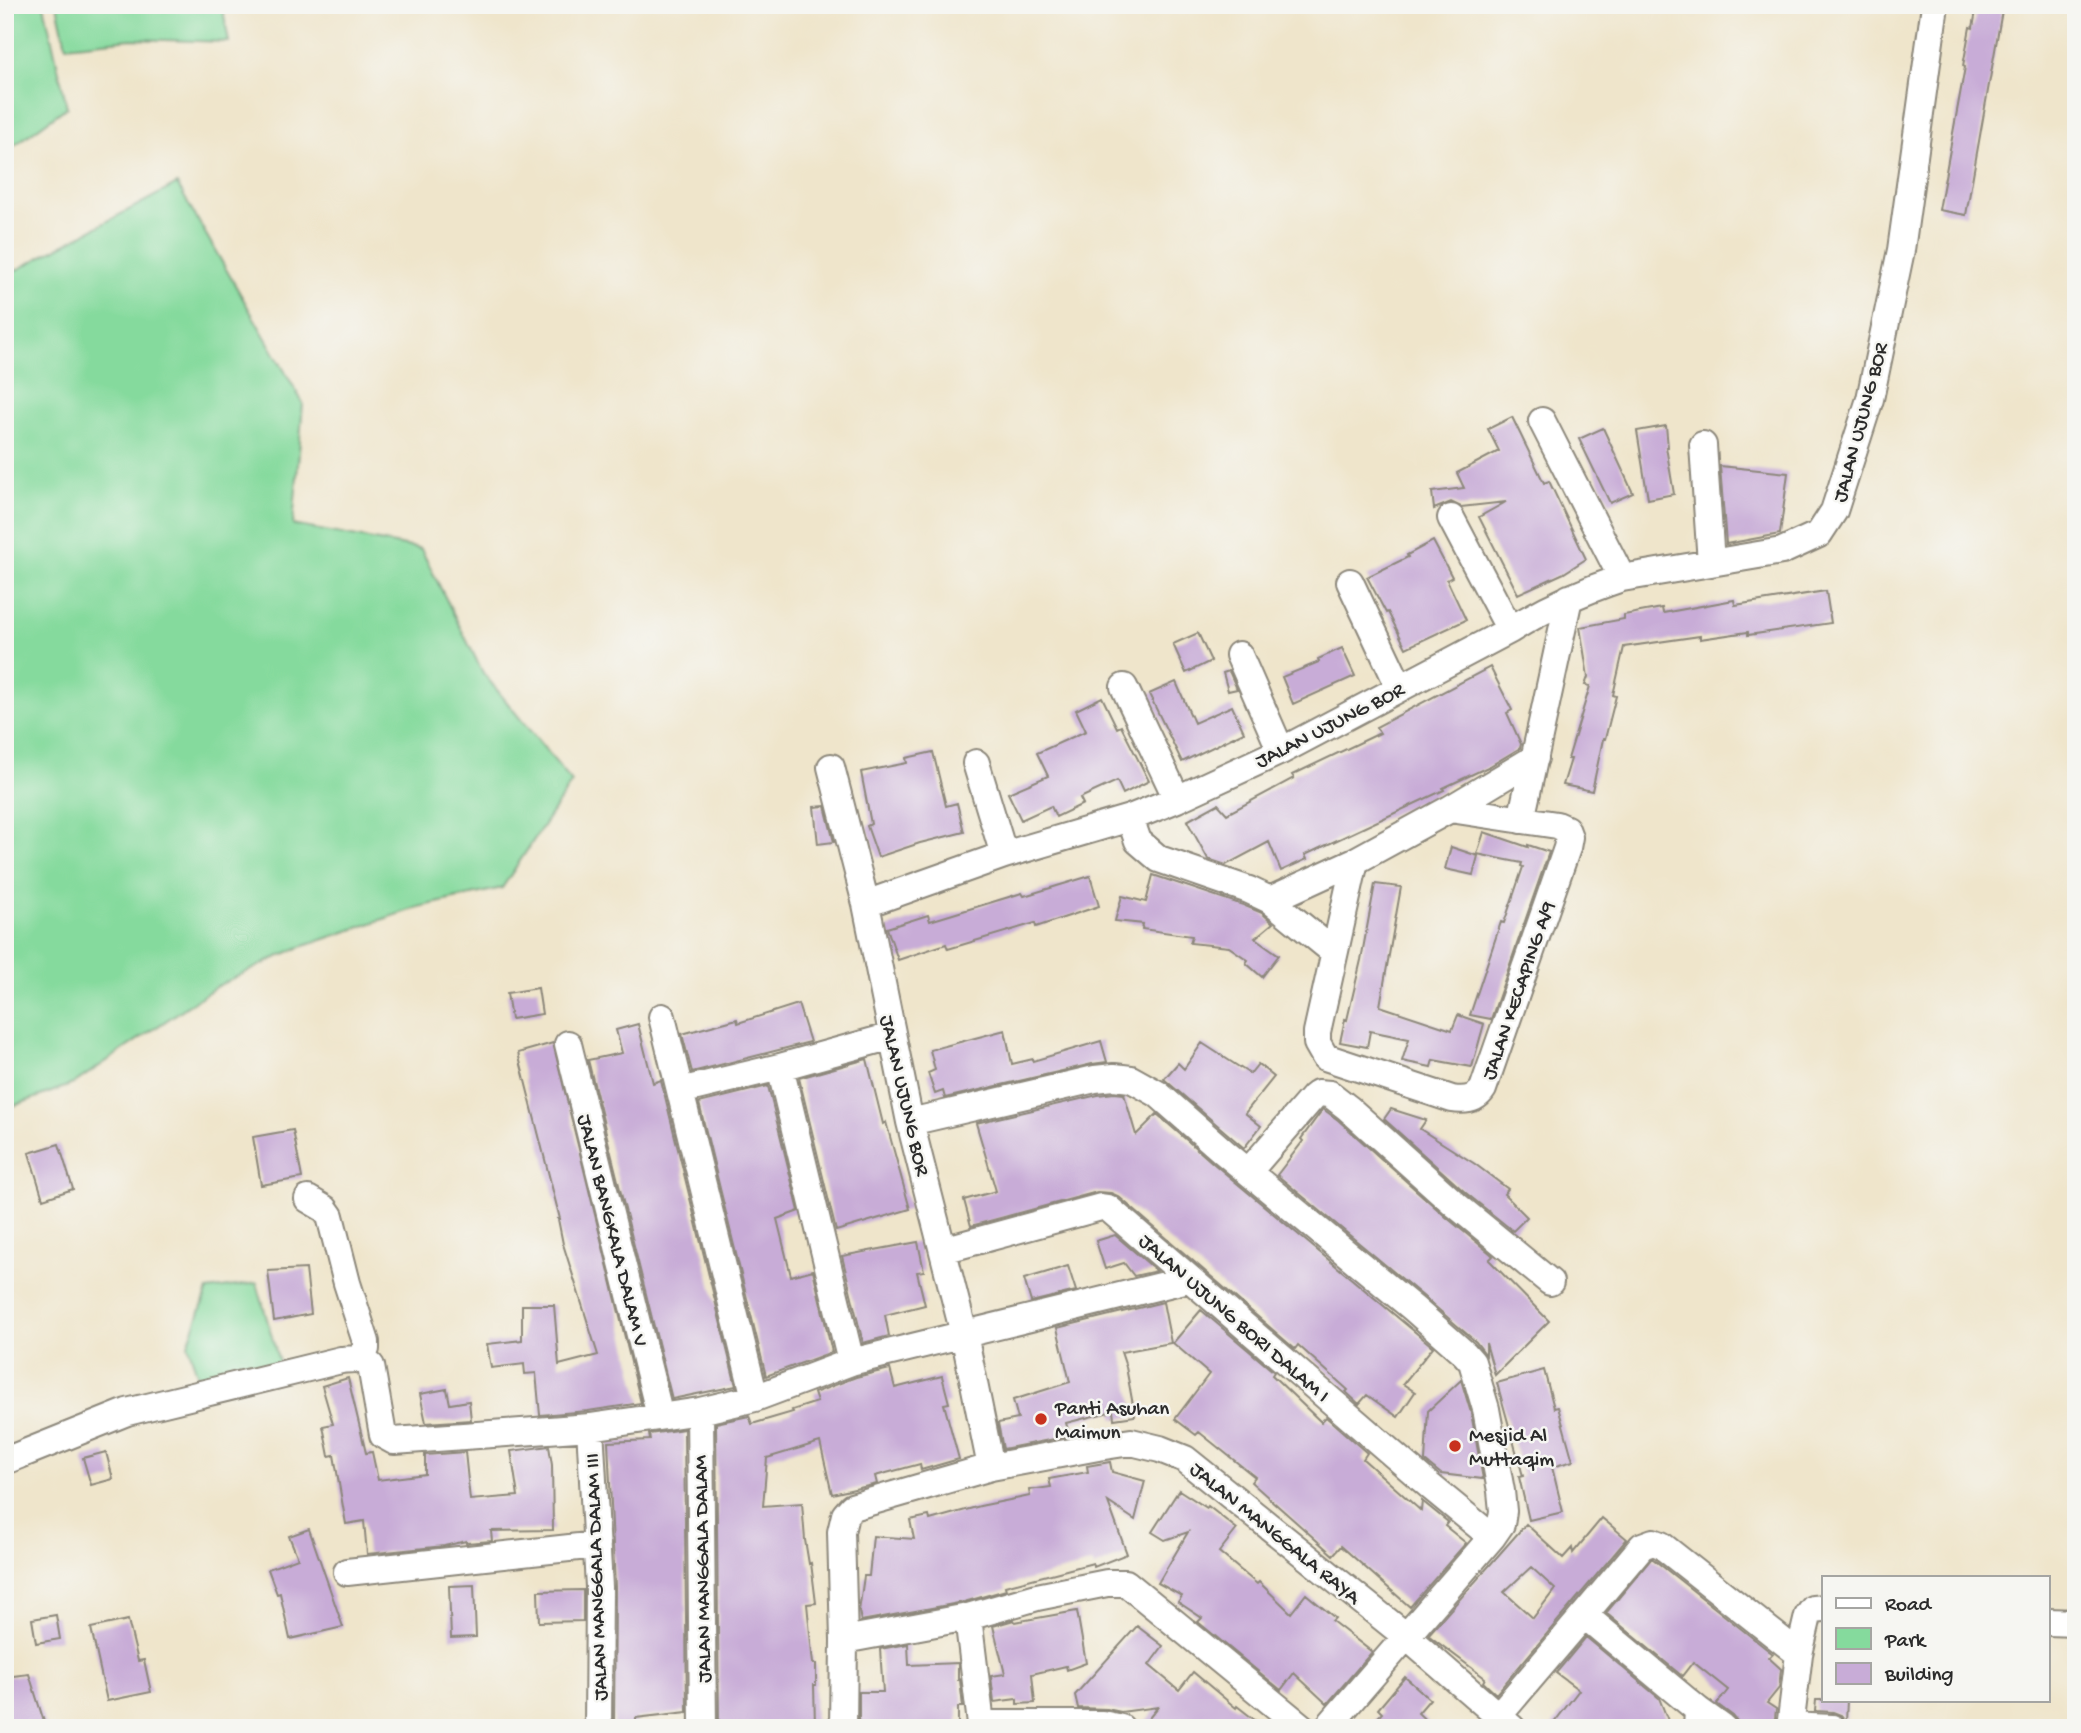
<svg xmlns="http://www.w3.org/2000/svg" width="2081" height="1733" viewBox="0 0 2081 1733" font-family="'Gochi Hand',sans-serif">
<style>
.green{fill:#85da9d;stroke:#588264;stroke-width:2}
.building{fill:#c8acd7;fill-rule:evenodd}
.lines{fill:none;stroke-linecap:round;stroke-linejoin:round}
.minor-casing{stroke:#8d887b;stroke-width:30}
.minor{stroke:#fff;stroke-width:26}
.poi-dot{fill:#c8321e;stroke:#f6f6f2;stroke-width:2.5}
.labels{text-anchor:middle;stroke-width:5;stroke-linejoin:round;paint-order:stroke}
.street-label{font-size:21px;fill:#2b2b2b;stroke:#f6f6f2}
.poi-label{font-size:21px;fill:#2b2b2b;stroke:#f6f6f2;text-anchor:start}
</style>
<rect width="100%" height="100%" fill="#f6f6f2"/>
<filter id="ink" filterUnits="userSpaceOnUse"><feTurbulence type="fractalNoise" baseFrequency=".0143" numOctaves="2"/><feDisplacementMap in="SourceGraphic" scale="14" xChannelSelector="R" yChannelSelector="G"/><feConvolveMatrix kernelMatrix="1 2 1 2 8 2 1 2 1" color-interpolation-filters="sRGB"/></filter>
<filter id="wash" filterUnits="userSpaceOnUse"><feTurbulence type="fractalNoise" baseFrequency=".00686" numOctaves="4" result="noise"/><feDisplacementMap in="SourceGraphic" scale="28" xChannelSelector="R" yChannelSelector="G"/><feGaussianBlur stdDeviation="1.57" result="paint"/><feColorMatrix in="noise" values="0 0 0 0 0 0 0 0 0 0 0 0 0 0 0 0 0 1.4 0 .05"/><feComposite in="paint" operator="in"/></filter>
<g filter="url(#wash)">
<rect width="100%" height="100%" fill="#efe5cb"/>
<!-- green -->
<path class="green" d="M5 5H44L67 107 5 152Z
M57 5H222L229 42 131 39 66 46Z
M177 184 303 403 293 525 421 549 483 673 572 782 502 888 419 907 295 949 217 986 73 1084 5 1109V276Z
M257 1283 280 1366 203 1385 199 1381 188 1344 208 1290Z"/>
<g id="blocks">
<!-- building -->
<path class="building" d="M1977 5H2003L1966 215 1939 210 1965 67 1963 66 1970 27 1973 28Z
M1512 417 1544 483 1549 481 1586 559 1564 573 1518 594 1479 517 1506 502 1461 507 1451 502 1434 509 1432 492 1464 488 1457 473 1499 451 1488 429Z
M1666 426 1668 447H1666L1674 494 1648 499 1637 431Z
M1603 428 1633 493 1610 503 1579 439Z
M1720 466 1788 473 1780 534 1726 544Z
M1433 541 1452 577 1447 580 1466 620 1406 648 1388 612 1386 613 1367 577 1408 557 1407 555Z
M1826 591 1831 623 1748 635V632L1700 639V636L1624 647 1613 695 1616 696 1605 739H1603L1592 791 1563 785 1571 759H1568L1590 686 1585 685 1588 677 1580 627 1624 619V615L1662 608 1663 613 1734 600 1735 605Z
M1198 633 1211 661 1186 673 1173 644Z
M1342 648 1355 676 1293 704 1282 677 1319 662 1318 659Z
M1490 667 1512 710 1507 713 1521 744 1520 748 1490 766 1443 788 1444 790 1305 855 1307 859 1281 871 1269 842 1226 865 1208 859 1187 821 1218 804 1227 814 1294 778 1292 775 1380 733 1376 727Z
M1229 671 1237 689 1228 691 1223 673Z
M1176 682 1194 723 1232 706 1244 732 1182 762 1149 694Z
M1102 697 1117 728 1121 726 1149 781 1123 794 1117 781 1080 798 1083 804 1056 817 1051 806 1021 820 1008 793 1048 776 1037 753 1086 731 1076 710Z
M933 752 946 806 957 803 964 832 920 843 878 857 867 826 871 824 861 772 907 763 906 758Z
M825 806 834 842 818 844 814 807Z
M1484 832 1528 847V845L1549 852 1491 1019 1470 1015 1501 922 1504 923 1523 867 1521 866 1522 863 1477 854Z
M1451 847 1478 856 1473 875 1445 869Z
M1153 875 1243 905 1262 913 1273 923 1255 938 1279 955 1262 977 1246 963 1248 960 1229 947 1190 943 1192 936 1142 929 1143 924 1115 921 1122 896 1146 902Z
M1090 876 1099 906 1036 927 1035 923 948 949 946 944 898 960 887 928 928 915 930 921 1022 893 1024 896Z
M1375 884 1401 887 1380 1006 1452 1030 1458 1015 1484 1024 1472 1067 1433 1060 1431 1067 1402 1061 1409 1039 1370 1031 1367 1047 1340 1042 1345 1019 1347 1020 1361 960Z
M538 988 542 1014 511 1019 507 993Z
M798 1004 810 1042 692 1072 682 1034 737 1019 738 1023Z
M638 1024 653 1083 661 1080 736 1386 672 1399 588 1060 622 1053 616 1030Z
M1005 1030 1012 1064 1033 1059V1061L1101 1041 1107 1062 1092 1064 945 1098 943 1091 935 1094 928 1073 935 1070 930 1050Z
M553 1043 641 1403 588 1411 540 1415 536 1373 525 1374 524 1364 491 1368 487 1344 522 1340V1305H554L559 1365 598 1355 563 1244 558 1219H560L518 1053Z
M1202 1043 1250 1074 1258 1064 1274 1077 1245 1113 1261 1126 1244 1148 1164 1079 1178 1063 1184 1069Z
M867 1059 883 1124 886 1122 910 1209 836 1231 799 1078Z
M768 1086 799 1211 777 1219 791 1276 813 1270 832 1352 766 1376 699 1103Z
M1114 1093 1124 1094 1136 1135 1157 1114 1214 1164 1433 1347 1403 1384 1415 1392 1398 1417 1367 1395 1359 1404 1346 1392 1348 1390 1298 1345 1295 1349 1118 1196 1111 1193 1097 1192 971 1226 964 1200 996 1191 976 1123 1098 1095Z
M1323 1109 1338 1120 1446 1217 1491 1254 1493 1256 1489 1260 1549 1321 1495 1375 1486 1343V1355L1476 1342 1424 1297 1277 1175 1303 1141 1301 1139Z
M1391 1109 1426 1120 1420 1129 1475 1164 1508 1189 1504 1194 1527 1217 1513 1231 1466 1193 1384 1119Z
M293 1130 302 1178 261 1185 253 1137Z
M59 1144 73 1189 43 1199 29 1153Z
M1115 1235 1157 1271 1134 1276 1124 1263 1105 1269 1096 1241Z
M918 1242 924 1271 917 1272 925 1305 885 1315 889 1336 863 1343 842 1256Z
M1068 1266 1076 1291 1031 1302 1024 1279Z
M306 1269 311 1314 274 1321 268 1271Z
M1163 1302 1171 1343 1121 1352 1126 1367 1135 1416 1114 1419 1113 1411 1066 1423 1070 1436 1003 1449 998 1423 1018 1419 1013 1400 1070 1382 1057 1328Z
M1201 1310 1274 1372 1272 1375 1321 1422 1326 1417 1367 1453 1363 1459 1421 1511 1422 1501 1448 1522 1445 1526 1466 1543 1410 1607 1341 1546 1333 1555 1251 1482 1255 1477 1199 1432 1196 1435 1175 1419 1209 1374 1173 1343Z
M890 1369 895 1388 942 1376 949 1403 944 1404 959 1459 921 1470 920 1464 875 1476 877 1484 832 1494 820 1442 767 1458 763 1506 802 1503 805 1540 809 1564 811 1563 816 1603 807 1604 813 1664H816V1685H814L815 1724H762V1728H719L716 1423 749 1416 752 1424 793 1412 792 1410 817 1402 814 1393 856 1377Z
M1544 1370 1554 1408 1558 1407 1573 1461 1552 1467 1563 1512 1529 1520 1519 1477 1523 1476 1497 1383Z
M348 1378 366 1453 372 1452 378 1480 425 1474V1455L465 1452 470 1500 518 1496 511 1451 549 1446 552 1465 553 1530 491 1531 492 1541 466 1543V1541L444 1546 367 1554 364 1521 346 1524 334 1455 329 1456 323 1426 333 1424 322 1386Z
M1461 1380 1471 1413 1483 1479 1441 1474 1425 1461 1428 1411Z
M447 1389 450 1404 469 1401 471 1420 426 1423 420 1394Z
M684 1429 687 1712 636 1718V1728H614L615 1587 608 1442 650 1440 649 1434Z
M106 1452 113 1479 91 1485 83 1458Z
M1110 1462 1112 1472 1145 1481 1135 1520 1108 1502 1127 1554 1094 1567 1093 1563 1005 1586 1006 1590 964 1602 861 1621 859 1611 864 1576H869L873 1536 914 1539 910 1520 929 1516 930 1520 980 1506 1030 1496 1029 1490 1051 1487 1049 1479 1088 1472 1087 1466Z
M1179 1490 1207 1508 1208 1506 1237 1529 1219 1552 1257 1584 1259 1582 1291 1613 1306 1594 1335 1618 1332 1621 1372 1652 1327 1704 1294 1673 1281 1690 1198 1622 1202 1618 1178 1602 1182 1596 1158 1583 1188 1532 1165 1540 1152 1532Z
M1602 1518 1627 1539 1496 1694 1483 1682 1485 1678 1428 1635 1526 1524 1563 1558 1572 1548 1573 1553ZM1531 1567 1555 1589 1533 1618 1504 1592Z
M309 1529 343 1627 290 1639 280 1593 277 1594 268 1569 298 1558 289 1536Z
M1651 1559H1653L1773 1654 1769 1658 1781 1669 1779 1688 1767 1703 1776 1709 1775 1718 1769 1728H1738L1737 1721 1733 1716 1717 1704 1728 1690 1693 1662 1682 1676 1606 1613Z
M474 1585 476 1637 451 1638 449 1586Z
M583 1590V1621L539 1622 538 1591Z
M1077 1611 1086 1663 1067 1670 1066 1666 1032 1674 1035 1703 1017 1704V1699L994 1702 991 1676 1005 1674 993 1626 1014 1620 1015 1622Z
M56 1615 60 1639 36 1643 32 1619Z
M128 1620 138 1661 144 1660 151 1692 107 1701 91 1628Z
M1137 1626 1163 1646 1149 1665 1179 1690 1193 1672 1236 1708 1237 1706 1265 1728H1141L1158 1707 1121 1712 1107 1709 1078 1708 1075 1695Z
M1586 1637 1659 1698 1671 1728H1550L1579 1690 1556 1673Z
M908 1644 909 1665 958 1663V1680H960L963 1707H958V1728H859V1692H883L880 1649Z
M29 1674 46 1728H5V1677Z
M1405 1677 1430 1699 1418 1713 1434 1728H1368L1382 1713 1378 1709Z
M1816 1700H1847L1846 1721 1841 1715 1833 1712 1815 1711Z"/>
</g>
</g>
<g filter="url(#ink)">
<use href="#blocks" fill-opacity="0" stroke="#8d887b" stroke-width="2"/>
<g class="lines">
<!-- minor casing -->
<g class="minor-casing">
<path id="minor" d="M1542 421 1622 578
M1703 445 1711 563
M1451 518 1510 630
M1350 582 1400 688
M1239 655 1281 751
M1124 687 1177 799
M976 763 1004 855
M831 767 866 904
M1130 818 1138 841 1159 859 1249 890 1270 900 1334 952
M1521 820 1569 598
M1355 861 1317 1032V1043L1325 1057 1452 1099C1464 1101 1476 1100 1483 1089L1567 848 1569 837 1566 829 1557 825 1450 809
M1270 900 1355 861 1450 809 1535 758
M662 1017 755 1398
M568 1044 660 1416
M780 1067 851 1362
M680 1091 780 1067 892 1036
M910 1122 1095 1079 1114 1077 1131 1079 1158 1094 1224 1152 1414 1309 1465 1354 1472 1362 1486 1409 1501 1491 1503 1511 1501 1524 1492 1537 1327 1728
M1249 1171 1313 1097 1318 1093 1330 1094 1348 1108 1456 1205 1550 1282
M308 1199 325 1209 330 1216 347 1283 366 1342V1349L361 1359
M943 1250 1101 1207 1108 1208 1431 1487 1492 1537
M700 1411 703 1728
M590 1427 599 1587 598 1728
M5 1461 127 1412 341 1360C353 1359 362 1357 371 1366L383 1435 394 1441 590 1427 700 1411 755 1398 851 1362 1189 1279
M991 1467 964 1334 910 1122 866 904 1004 855 1130 818 1177 799 1281 751 1510 630C1545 608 1583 591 1622 578L1782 551 1819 534 1834 511 1870 399 1901 250 1935 5
M347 1572 597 1545
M1584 1615 1642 1546 1653 1542 1661 1545 1799 1654 1790 1728
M968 1617 981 1724
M2048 1622 2076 1623
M844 1640 968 1617 1037 1597 1107 1583H1126L1303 1728
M1799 1654 1808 1616 1813 1609 1824 1608
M1698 1710 1723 1728
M1499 1715 1584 1615 1698 1710 1697 1728
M1790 1726 1832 1728
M843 1728 844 1640 841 1532 845 1515 852 1507 991 1467 1098 1447 1131 1442 1160 1449 1185 1459 1407 1637 1512 1728
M981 1728V1724H1102L1121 1728"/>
</g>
<!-- minor -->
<use href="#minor" class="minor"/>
</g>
</g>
<!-- markers -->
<g class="poi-dot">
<circle cx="1041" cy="1419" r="7"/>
<circle cx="1455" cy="1446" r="7"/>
</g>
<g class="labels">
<!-- street labels -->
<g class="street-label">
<text transform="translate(1859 422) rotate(-75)" y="7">JALAN UJUNG BOR</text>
<text transform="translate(1329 724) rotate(-27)" y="7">JALAN UJUNG BOR</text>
<text transform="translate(1517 990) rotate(-71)" y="7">JALAN KECAPING A/9</text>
<text transform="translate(906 1095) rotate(77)" y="7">JALAN UJUNG BOR</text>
<text transform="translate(614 1230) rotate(76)" y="7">JALAN BANGKALA DALAM V</text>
<text transform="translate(1235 1317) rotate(41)" y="7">JALAN UJUNG BORI DALAM I</text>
<text transform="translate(1276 1532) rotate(39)" y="7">JALAN MANGGALA RAYA</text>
<text transform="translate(701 1569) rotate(-91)" y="7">JALAN MANGGALA DALAM</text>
<text transform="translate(595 1577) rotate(-92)" y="7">JALAN MANGGALA DALAM III</text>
</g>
<!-- poi labels -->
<g class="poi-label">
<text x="1055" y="1414">Panti Asuhan<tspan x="1055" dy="24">Maimun</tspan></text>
<text x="1469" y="1441">Mesjid Al<tspan x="1469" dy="24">Muttaqim</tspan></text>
</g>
</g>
<!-- margin -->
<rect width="2081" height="1733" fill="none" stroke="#f6f6f2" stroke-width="28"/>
<!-- legend -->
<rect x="1822" y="1576" width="228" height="126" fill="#f6f6f2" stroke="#a5a5a2" stroke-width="2"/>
<rect x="1836" y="1598" width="35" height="10" fill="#ffffff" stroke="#a5a5a2" stroke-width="2"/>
<text x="1885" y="1610" font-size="21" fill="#2b2b2b">Road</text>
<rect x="1836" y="1628" width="35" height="21" fill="#85da9d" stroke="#a5a5a2" stroke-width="2"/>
<text x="1885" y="1646" font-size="21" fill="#2b2b2b">Park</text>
<rect x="1836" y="1663" width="35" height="21" fill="#c8acd7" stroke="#a5a5a2" stroke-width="2"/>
<text x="1885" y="1680" font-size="21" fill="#2b2b2b">Building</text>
</svg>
